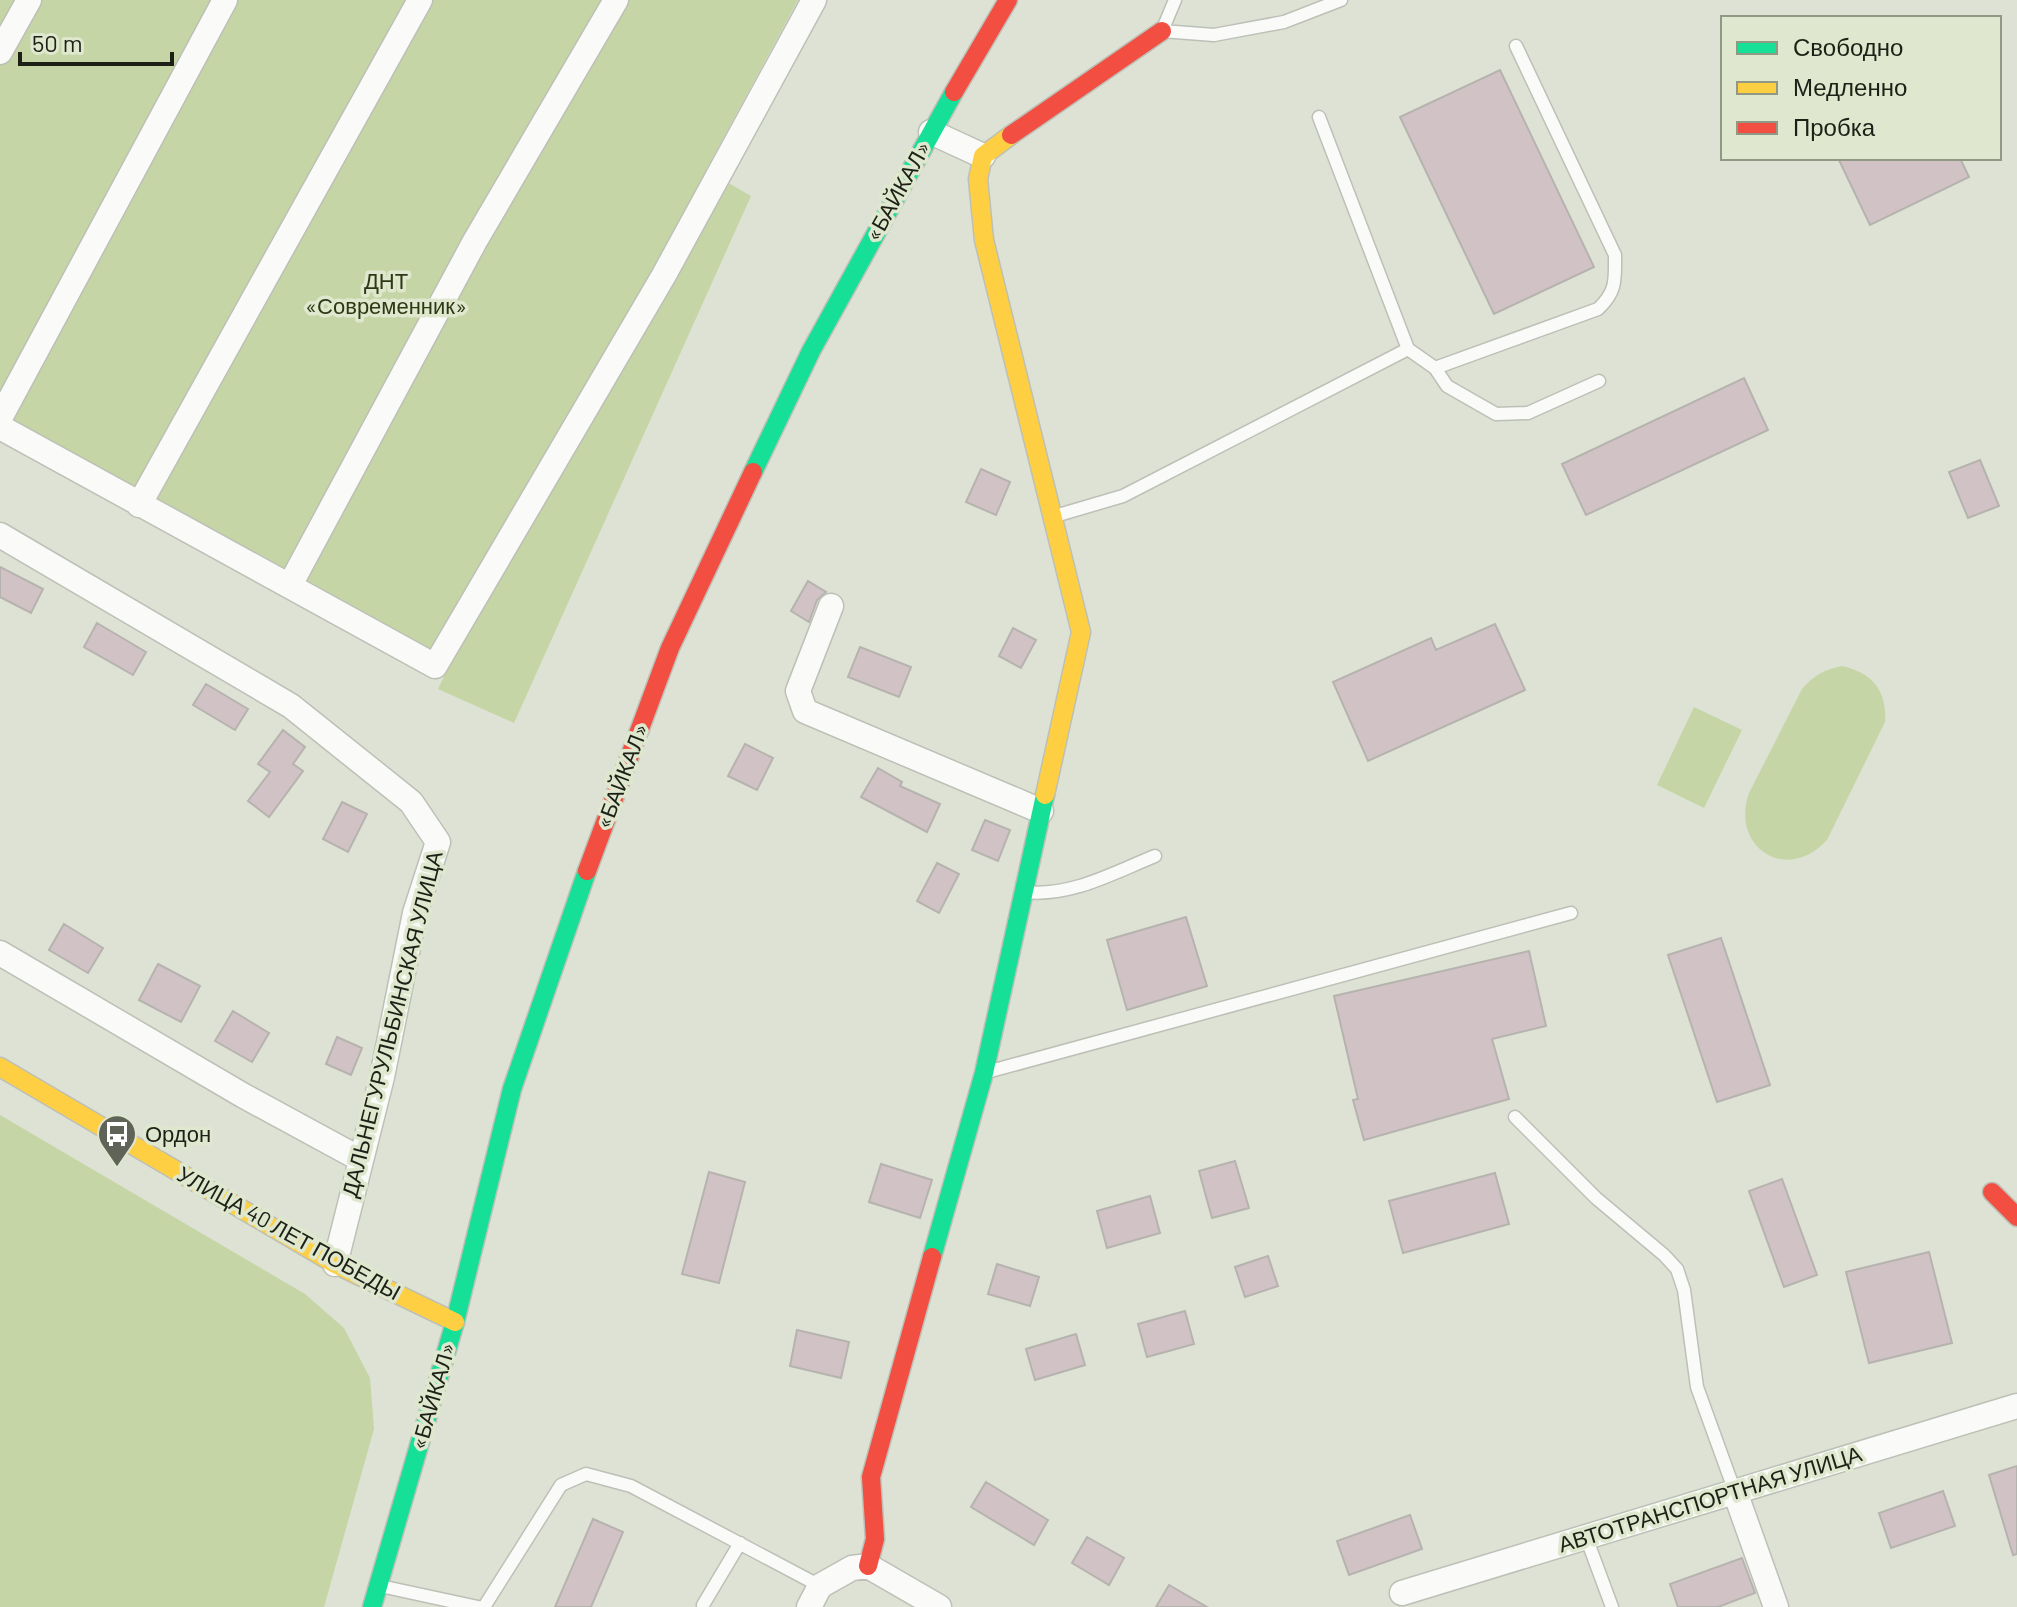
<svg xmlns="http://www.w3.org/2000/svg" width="2017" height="1607" viewBox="0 0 2017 1607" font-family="Barlow,sans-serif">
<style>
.green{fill:#c5d5a5}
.building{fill:#d1c3c5;stroke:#b6b3af;stroke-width:2}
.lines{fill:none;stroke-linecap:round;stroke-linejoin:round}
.lane-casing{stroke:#bdc0b6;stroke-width:15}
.street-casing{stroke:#bdc0b6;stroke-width:27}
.fast-casing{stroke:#bdc0b6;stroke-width:21}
.slow-casing{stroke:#bdc0b6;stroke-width:21}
.jam-casing{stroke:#bdc0b6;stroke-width:21}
.lane{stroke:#fafbf9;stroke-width:12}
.street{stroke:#fafbf9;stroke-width:24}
.fast{stroke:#16e098;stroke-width:18}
.slow{stroke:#ffcf43;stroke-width:18}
.jam{stroke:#f24e42;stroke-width:18}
.labels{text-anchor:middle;stroke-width:7;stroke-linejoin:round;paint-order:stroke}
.street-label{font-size:22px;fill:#1c2016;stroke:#dfe8ce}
.park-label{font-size:22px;fill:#2e3913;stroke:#dfe8ce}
.poi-label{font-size:22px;fill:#1c2016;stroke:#dfe8ce;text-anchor:start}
</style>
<rect width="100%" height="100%" fill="#dde2d4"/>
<!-- green -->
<path class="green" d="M0 0H798L706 170 751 196 514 723 438 689 450 664 0 415Z
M1842 666C1873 673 1887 691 1885 722L1827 840C1787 884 1730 848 1749 793L1802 689C1814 675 1824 670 1842 666Z
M1694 707 1742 730 1704 808 1657 785Z
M0 1115 305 1294 344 1328 370 1378 374 1429 324 1607H0Z"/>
<!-- building -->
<path class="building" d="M1500 70 1594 267 1494 314 1400 117Z
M1838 158H1960L1969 177 1870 225Z
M1744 378 1768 430 1586 515 1562 464Z
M1980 460 1999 506 1968 518 1949 472Z
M981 469 1010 482 996 515 966 502Z
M0 567 43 589 31 613 0 597Z
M808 581 826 592 817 600 809 622 791 611Z
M97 623 146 652 133 675 84 647Z
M1495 624 1525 690 1368 761 1333 682 1431 638 1436 650Z
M1013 628 1036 640 1021 668 999 656Z
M860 647 911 667 899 697 848 677Z
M206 684 248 709 235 730 193 705Z
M283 730 305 747 293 764 303 771 269 817 248 801 270 772 258 764Z
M745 744 773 758 757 790 728 776Z
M878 768 902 782 900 786 940 804 927 832 861 797Z
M342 802 367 814 348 852 323 839Z
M985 820 1010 830 998 861 972 850Z
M937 863 959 874 939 913 917 901Z
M1186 917 1207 986 1127 1010 1107 940Z
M64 924 103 948 88 973 49 950Z
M1721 938 1770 1085 1717 1102 1668 955Z
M1529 951 1546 1026 1492 1039 1509 1099 1364 1140 1353 1100 1358 1099 1334 996Z
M158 964 200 986 181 1022 139 1000Z
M233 1011 269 1033 252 1062 215 1041Z
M337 1037 362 1048 351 1075 326 1064Z
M1235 1161 1249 1208 1212 1218 1199 1171Z
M881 1164 932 1180 920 1218 869 1202Z
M709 1172 745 1182 719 1283 682 1274Z
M1495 1173 1509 1224 1403 1253 1389 1201Z
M1782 1179 1817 1275 1784 1287 1749 1191Z
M1150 1196 1160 1233 1107 1248 1097 1211Z
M1929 1252 1952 1343 1869 1363 1846 1272Z
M1268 1256 1278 1286 1245 1297 1235 1267Z
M997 1264 1039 1277 1030 1306 988 1294Z
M1185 1311 1194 1344 1147 1357 1138 1324Z
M797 1330 849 1342 841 1378 790 1366Z
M1076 1334 1085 1365 1035 1380 1026 1349Z
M2017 1466V1554L2013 1555 1989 1475Z
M986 1482 1048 1520 1034 1545 971 1507Z
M1943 1491 1955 1526 1891 1548 1879 1513Z
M1410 1515 1422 1549 1349 1575 1337 1541Z
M593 1519 623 1532 591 1607H555Z
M1087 1537 1124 1558 1109 1585 1072 1563Z
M1742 1558 1755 1593 1718 1607H1678L1670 1584Z
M1169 1585 1207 1607H1156Z"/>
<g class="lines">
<!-- lane casing -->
<g class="lane-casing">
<path id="lane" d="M1175 0 1162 31 1214 35 1284 22 1341 0
M1408 349 1435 368 1598 309C1617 291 1615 280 1615 255L1516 46
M1435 368 1447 386 1496 414 1528 413 1599 381
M1055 516 1123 496 1408 349 1319 117
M1025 892C1071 897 1113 873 1155 856
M987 1072 1571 913
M1515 1117 1596 1198 1664 1255 1677 1269 1684 1290 1697 1387 1735 1492
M1586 1537 1612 1607
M385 1587 478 1607
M703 1605 740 1543
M484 1607 561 1485 586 1474 631 1486 820 1586"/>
</g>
<!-- street casing -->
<g class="street-casing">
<path id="street" d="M0 52 29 0
M931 132 983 156
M0 418 225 0
M0 427 435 666 664 275 814 0
M139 505 420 0
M0 535 291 706 411 802 438 842 415 913 382 1077 335 1264
M290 585 475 241 616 0
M831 606 798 691 805 711 1041 811
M0 953 244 1096 360 1159
M1735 1492 1776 1607
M1402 1593 2017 1406
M809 1607 820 1586 852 1568 868 1566 939 1607"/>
</g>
<!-- fast casing -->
<g class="fast-casing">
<path id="fast" d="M753 472 811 351 954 92
M932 1257 984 1073 1045 795
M372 1607 455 1322 512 1089 587 871"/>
</g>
<!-- slow casing -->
<g class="slow-casing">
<path id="slow" d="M1011 135 983 156 978 179 984 240 1081 632 1045 795
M0 1067 335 1264 455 1322"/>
</g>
<!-- jam casing -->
<g class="jam-casing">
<path id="jam" d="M954 92 1008 0
M1011 135 1162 31
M587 871 670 648 753 472
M1992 1192 2017 1217
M868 1566 875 1539 871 1477 932 1257"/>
</g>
<!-- lane -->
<use href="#lane" class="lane"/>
<!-- street -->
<use href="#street" class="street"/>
<!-- fast -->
<use href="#fast" class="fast"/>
<!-- slow -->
<use href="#slow" class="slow"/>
<!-- jam -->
<use href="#jam" class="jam"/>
</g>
<!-- icons -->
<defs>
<g id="bus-pin" transform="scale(2)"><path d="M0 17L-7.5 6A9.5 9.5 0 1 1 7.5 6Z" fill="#606458" stroke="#dfe8ce"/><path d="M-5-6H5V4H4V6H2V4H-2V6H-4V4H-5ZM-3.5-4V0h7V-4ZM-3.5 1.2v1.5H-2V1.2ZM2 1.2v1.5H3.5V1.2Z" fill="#fff"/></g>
</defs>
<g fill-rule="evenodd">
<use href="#bus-pin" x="117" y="1134"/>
</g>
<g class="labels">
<!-- street labels -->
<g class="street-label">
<text transform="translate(898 191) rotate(-61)" y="8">«БАЙКАЛ»</text>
<text transform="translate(622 776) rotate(-69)" y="8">«БАЙКАЛ»</text>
<text transform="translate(392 1024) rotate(-76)" y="8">ДАЛЬНЕГУРУЛЬБИНСКАЯ УЛИЦА</text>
<text transform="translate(289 1233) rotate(29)" y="8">УЛИЦА 40 ЛЕТ ПОБЕДЫ</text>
<text transform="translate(433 1396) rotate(-74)" y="8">«БАЙКАЛ»</text>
<text transform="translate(1710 1499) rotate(-17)" y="8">АВТОТРАНСПОРТНАЯ УЛИЦА</text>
</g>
<!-- park labels -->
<g class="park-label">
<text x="386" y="289">ДНТ<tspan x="386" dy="25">«Современник»</tspan></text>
</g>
<!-- poi labels -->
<g class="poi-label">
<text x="145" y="1142">Ордон</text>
</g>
</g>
<!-- legend -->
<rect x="1721" y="16" width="280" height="144" fill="#dfe8ce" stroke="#919884" stroke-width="2"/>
<rect x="1737" y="42" width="40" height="12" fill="#16e098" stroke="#919884" stroke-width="2"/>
<text x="1793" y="56" font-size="24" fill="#1c2016">Свободно</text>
<rect x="1737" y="82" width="40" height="12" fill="#ffcf43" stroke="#919884" stroke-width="2"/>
<text x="1793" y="96" font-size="24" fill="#1c2016">Медленно</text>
<rect x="1737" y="122" width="40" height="12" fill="#f24e42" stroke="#919884" stroke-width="2"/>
<text x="1793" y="136" font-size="24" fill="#1c2016">Пробка</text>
<!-- scale -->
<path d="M20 52v12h152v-12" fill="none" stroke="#1c2016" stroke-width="4"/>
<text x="32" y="52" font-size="24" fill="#1c2016" stroke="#dfe8ce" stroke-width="6" paint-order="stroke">50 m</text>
</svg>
